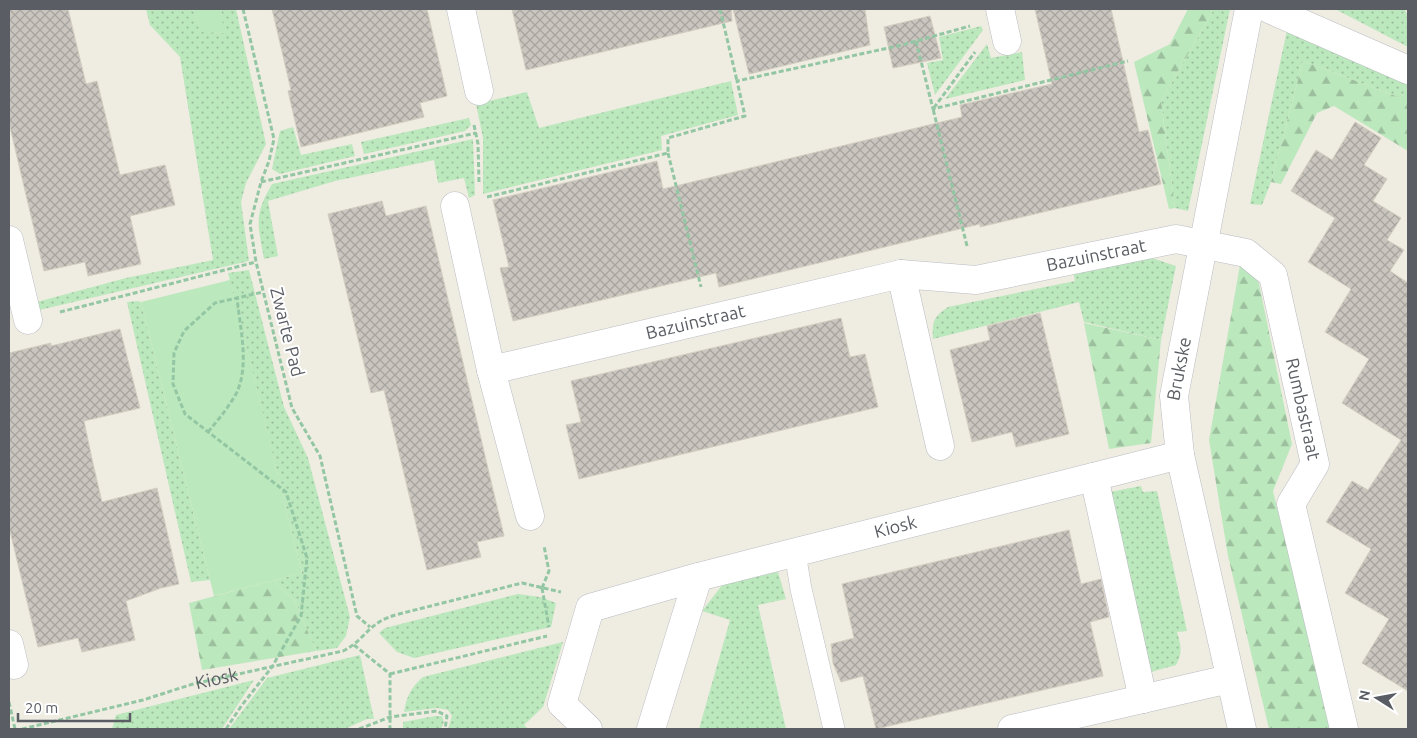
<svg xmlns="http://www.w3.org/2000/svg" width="1417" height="738" viewBox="0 0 1417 738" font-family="Ubuntu,sans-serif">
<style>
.grass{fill:url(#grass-dots)}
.forest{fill:url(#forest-firs)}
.green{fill:#bce8bd}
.building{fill:url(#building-cross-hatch);stroke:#d4cec0}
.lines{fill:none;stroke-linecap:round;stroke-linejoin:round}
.lane-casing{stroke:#babcc2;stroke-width:22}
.street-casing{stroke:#babcc2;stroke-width:29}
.path{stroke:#93c7a3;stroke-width:3;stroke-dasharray:5 2.5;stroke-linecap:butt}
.lane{stroke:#fff;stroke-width:21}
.street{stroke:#fff;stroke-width:28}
.labels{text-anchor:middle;stroke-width:4;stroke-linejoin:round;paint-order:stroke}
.street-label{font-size:18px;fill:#5a5e64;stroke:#fff}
</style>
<defs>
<pattern id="grass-dots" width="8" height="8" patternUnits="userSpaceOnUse" patternTransform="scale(1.25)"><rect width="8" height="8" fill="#bce8bd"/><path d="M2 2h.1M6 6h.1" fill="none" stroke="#9cbf9d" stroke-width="1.8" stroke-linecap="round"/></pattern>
<pattern id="forest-firs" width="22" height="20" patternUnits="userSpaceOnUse" patternTransform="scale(1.25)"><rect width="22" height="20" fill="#bce8bd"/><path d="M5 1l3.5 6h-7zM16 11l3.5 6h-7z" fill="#9cbf9d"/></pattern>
<pattern id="building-cross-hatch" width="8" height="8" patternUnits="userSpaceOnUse" patternTransform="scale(1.25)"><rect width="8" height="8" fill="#cac6bf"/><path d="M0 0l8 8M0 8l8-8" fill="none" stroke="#a7a49f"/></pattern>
</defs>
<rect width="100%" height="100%" fill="#efece2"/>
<!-- grass -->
<path class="grass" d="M146 9H193L200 31 223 33 221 9H236L266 144 246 183 241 202 249 261 35 311 33 303 126 278 213 260 180 57 150 25Z
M1214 9H1230L1188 211 1175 208 1161 101Z
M1335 9H1405L1406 13H1408V47Z
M981 26 983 30 935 95 927 63 943 60 939 37Z
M1287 30 1408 85 1401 98 1303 61 1271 182 1262 205 1250 204Z
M987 44 991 58 1022 52 1025 80 945 99Z
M731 81 738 115 661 136 662 150 483 194V138L476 104 527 92 539 128Z
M469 118 471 125 465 131 364 154 361 142Z
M293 127 301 155 352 144 355 156 280 174 272 169 280 131Z
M473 139 475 195 469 198 464 178 438 183 434 160 335 181 268 201 278 256 264 259C258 223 253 217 272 184Z
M1149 257 1176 266 1161 340 1084 322 1079 302 933 339C932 322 933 317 948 307L1075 281 1073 271Z
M249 270 284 407 308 458 350 617 346 636 337 648 316 651 295 601 277 585 275 580 302 573 228 273Z
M138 301 141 302 210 580 191 582 127 302Z
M1141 486 1143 492 1157 491 1187 631 1177 632C1181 645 1183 653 1176 665L1151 672 1110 492Z
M778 572 786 599 758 605 786 729H699L730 620 702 611 723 584Z
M518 594 540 597 556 603 551 627 414 658 397 652 379 633 385 628Z
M563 642 543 707 524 725 528 729H448L452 716 448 710 437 708 404 712C406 697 412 686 423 677Z
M360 655 374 719H367L345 729H229L267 678Z
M254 680 222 729H112L116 715Z
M435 716H442L444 722 441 729H403V722Z"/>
<!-- forest -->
<path class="forest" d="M1188 9H1214L1161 101 1175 208 1169 209 1134 62 1170 44Z
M1303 61 1401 98 1408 85V151L1334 106 1317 113 1281 184 1271 182Z
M1240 265 1257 274 1292 444 1273 491 1331 729H1269L1228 556 1209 440Z
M1084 323 1161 340 1151 443 1109 449Z
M275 580 277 585 295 601 316 651 202 670 189 603Z"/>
<!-- green -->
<path class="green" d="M193 9H221L224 33 200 32Z
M230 280 302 573 214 596 141 302Z"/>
<!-- building -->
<path class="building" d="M9 9H68L86 84 97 81 120 175 165 165 175 205 130 216 141 264 88 276 85 262 44 271 9 123Z
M272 9H427L447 96 420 103 424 117 301 147 288 91 291 90Z
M512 9H731L732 21 526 70Z
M733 9H865L870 45 749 74Z
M1035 9H1111L1139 132 1148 130 1161 184 980 227V224L719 287 716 273 513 321 500 268 509 267 493 200 657 161 663 189 962 117 960 105 1052 84Z
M930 16 941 58 893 68 884 27Z
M1355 122 1381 138 1364 165 1387 179 1373 201 1401 218 1387 240 1404 250 1390 271 1408 283V691L1362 663 1389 619 1345 593 1371 549 1326 522 1352 481 1368 490 1401 440 1342 403 1369 359 1325 332 1351 289 1308 262 1335 218 1291 191 1316 150 1332 160Z
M382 201 386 216 426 206 504 536 477 542 481 557 427 570 384 390 371 393 328 214Z
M1040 313 1069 434 1016 447 1012 432 972 442 950 350 990 340 987 326Z
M841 318 850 357 865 354 878 407 579 479 566 425 581 422 571 381Z
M120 329 140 408 84 421 92 459 102 502 157 488 179 584 161 588 126 601 135 640 82 652 78 638 38 647 9 527V353L51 343V346Z
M1069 530 1081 584 1101 579 1109 617 1090 622 1103 676 876 729 863 676 841 682 833 663 831 644 854 638 842 584Z"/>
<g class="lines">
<!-- lane casing -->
<g class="lane-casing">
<path id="lane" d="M795 553 801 589 834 729"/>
</g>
<!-- street casing -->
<g class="street-casing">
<g id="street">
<path d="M461 9 479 91"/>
<path d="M1000 9 1007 41"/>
<path d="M1269 9 1408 70"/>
<path d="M455 206 491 370 530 516"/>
<path d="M9 240 28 320"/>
<path d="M901 274 940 446"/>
<path id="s2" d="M491 370 901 274 976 280 1176 239 1246 253 1273 275 1315 464 1291 504 1344 729"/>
<path d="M1094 477 1143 699"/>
<path d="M9 644 14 665"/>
<path id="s3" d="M588 729 562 704 590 608 698 577 1180 455"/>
<path d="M651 729 698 577"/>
<path d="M1012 729 1229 679"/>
<path id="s4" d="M1242 729 1180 455 1174 396 1249 9"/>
</g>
</g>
<!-- path -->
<g class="path">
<path d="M243 9 274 139 269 161 261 182 250 224 256 262 292 408 320 456 357 616 370 627"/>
<path d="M720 9 737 81"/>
<path d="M916 41 933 109 1128 61"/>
<path d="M474 125 478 144 479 183"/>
<path d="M668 153 701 287"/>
<path d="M261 182 476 133"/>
<path d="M487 197 668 153V138L745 116 737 81 902 45 970 26"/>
<path d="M967 246 933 109 975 52"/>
<path d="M60 312 256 262"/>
<path d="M208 432C218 420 228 408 236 394 250 366 240 328 237 298"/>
<path d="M542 588 549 571 544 546"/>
<path d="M542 588 549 627"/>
<path d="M354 645 390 674V729"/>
<path d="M390 674 547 636"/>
<path d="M9 702 15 729"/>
<path id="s1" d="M22 729 143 700 193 684 343 651C368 638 367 622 399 614L522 583 561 592"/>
<path d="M226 729 242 705 272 667 301 616 307 558 286 492 185 414 173 384 174 353 184 331 215 303 263 292"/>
<path d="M359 729 390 717 437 711 447 716 445 729"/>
</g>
<!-- lane -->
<use href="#lane" class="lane"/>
<!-- street -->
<use href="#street" class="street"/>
</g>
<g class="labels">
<!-- street labels -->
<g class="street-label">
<text dy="6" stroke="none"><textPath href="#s2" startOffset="619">Bazuinstraat</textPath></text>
<text dy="6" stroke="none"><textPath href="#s2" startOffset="210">Bazuinstraat</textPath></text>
<text transform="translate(287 332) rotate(76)" y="6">Zwarte Pad</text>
<text dy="6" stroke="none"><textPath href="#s4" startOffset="368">Brukske</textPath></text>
<text dy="6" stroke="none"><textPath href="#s2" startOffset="944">Rumbastraat</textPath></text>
<text dy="6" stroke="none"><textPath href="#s3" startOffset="452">Kiosk</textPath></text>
<text dy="6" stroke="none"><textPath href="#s1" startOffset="201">Kiosk</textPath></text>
</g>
</g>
<!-- border -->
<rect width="1417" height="738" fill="none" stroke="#5a5e64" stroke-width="20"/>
<!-- north arrow -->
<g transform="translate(1377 698) rotate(281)" stroke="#ffffff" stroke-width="4" paint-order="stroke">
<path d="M0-4L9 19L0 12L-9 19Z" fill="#5a5e64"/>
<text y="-8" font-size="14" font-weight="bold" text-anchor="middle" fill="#5a5e64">N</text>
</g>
<!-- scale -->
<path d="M18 713v8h112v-8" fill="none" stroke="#5a5e64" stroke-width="2.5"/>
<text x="25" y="713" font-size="15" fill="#5a5e64" stroke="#ffffff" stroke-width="4" paint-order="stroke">20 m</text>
</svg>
